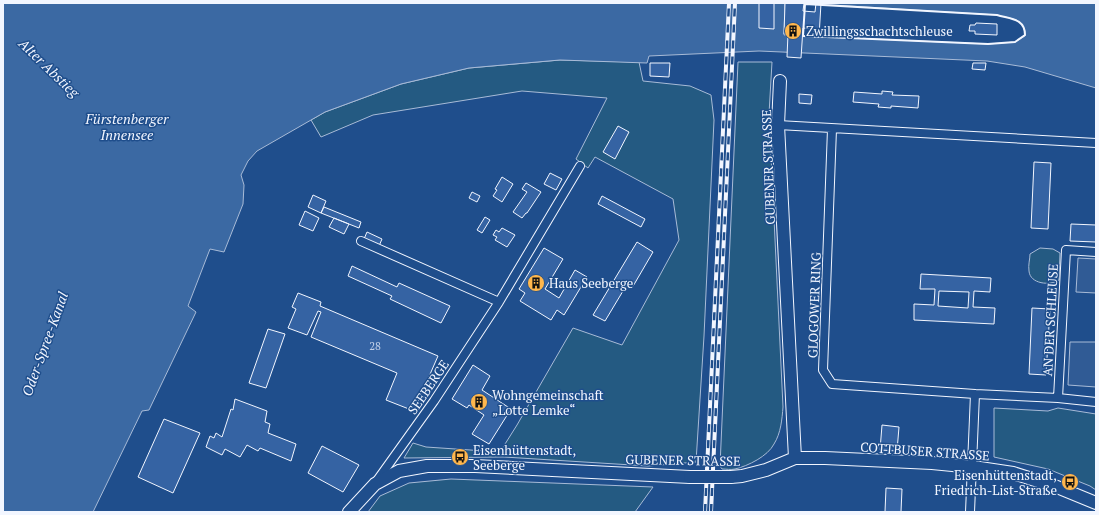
<svg xmlns="http://www.w3.org/2000/svg" width="1099" height="515" viewBox="0 0 1099 515" font-family="'PT Serif',serif">
<style>
.green{fill:#245a82;stroke:#a8bbd7}
.parking{fill:#305b95;stroke:#a8bbd7}
.water{fill:#3b69a3;stroke:#a8bbd7}
.building{fill:#3563a3;stroke:#f2f6ff;fill-rule:evenodd}
.lines{fill:none;stroke-linecap:round;stroke-linejoin:round}
.street-casing{stroke:#f2f6ff;stroke-width:10}
.secondary-casing{stroke:#f2f6ff;stroke-width:14}
.street{stroke:#1f4e8c;stroke-width:8}
.secondary{stroke:#1f4e8c;stroke-width:12}
.rail-casing{stroke:#f2f6ff;stroke-width:4}
.rail{stroke:#1f4e8c;stroke-width:2.5;stroke-dasharray:8;stroke-linecap:butt}
.secondary-bridge-casing{stroke:#f2f6ff;stroke-width:14;stroke-linecap:butt}
.secondary-bridge{stroke:#1f4e8c;stroke-width:12}
.wall{stroke:#f2f6ff;stroke-width:2}
.labels{text-anchor:middle;stroke-width:3;stroke-linejoin:round;paint-order:stroke}
.number-label{font-size:11px;fill:#c3d1e8}
.poi-label{font-size:13px;fill:#f2f6ff;stroke:#1f4e8c;text-anchor:start}
.street-label{font-size:13px;fill:#f2f6ff;stroke:#1f4e8c}
.water-label{font-size:14px;font-style:italic;fill:#f2f6ff;stroke:#1f4e8c}
</style>
<rect width="100%" height="100%" fill="#1f4e8c"/>
<!-- green -->
<path class="green" d="M560 60 639 62 643 81 690 86 711 95 714 120 704 336 696 462 648 466 504 457 404 458 413 443 426 447 500 452 517 425 573 328 622 345 679 240 673 199 595 157 588 168 576 159 607 98 522 91 373 115 321 137 311 120 325 112 401 84 469 68Z
M738 62H772L769 114 783 407C782 419 781 433 774 444 768 456 748 466 735 469 731 470 726 469 722 469L720 466Z
M1040 248 1053 249 1060 253 1059 280C1050 286 1030 284 1029 271 1028 265 1030 259 1030 254Z
M994 408 1048 411 1058 408 1096 414V490L1090 486 1048 469 994 457Z
M451 479 653 487 635 512H368L380 496 409 483Z"/>
<!-- parking -->
<path class="parking" d="M1078 258 1096 259V293L1076 292Z
M1070 342H1096V387L1068 385Z"/>
<!-- water -->
<path class="water" d="M3 3H785L784 35 988 44 1015 42 1025 36C1025 18 1011 19 997 15L800 3H1096V88L1025 67 987 61 759 51 649 56 647 63 560 60 469 68 401 84 325 112 257 151 248 161 241 175 244 185 243 204 224 252 210 249 188 306 196 312 149 410 142 411 93 512H3Z"/>
<!-- building -->
<path class="building" d="M759 3H774V29L759 28Z
M785 3H804L803 11 815 12 816 3H821L819 37H814V29L803 28 801 58 787 57 788 34H784Z
M976 23 997 24V35L975 34V31H969L970 25H975Z
M650 63H670L669 77 650 76Z
M973 63H986L985 70 972 69Z
M882 91 893 92 892 95 919 96 918 108 891 106V108L878 107 879 104 853 102 854 92 882 94Z
M799 94 812 95 811 104 799 103Z
M618 126 629 132 615 159 603 152Z
M1034 162 1051 163 1048 229 1031 228Z
M550 173 562 179 556 190 544 184Z
M502 177 513 184 502 202 493 196 497 190 495 189Z
M526 183 541 192 527 213H526L522 218 513 212 527 192 522 189Z
M472 192 480 196 477 202 469 198Z
M313 195 326 201 321 213 308 207Z
M602 196 645 219 641 227 598 204Z
M324 207 361 222 359 228 321 213Z
M305 211 319 218 313 231 299 225Z
M485 217 490 220 482 233 477 230Z
M334 218 349 224 344 234 329 227Z
M1071 224 1096 225V242L1070 241Z
M502 228 515 235 507 247 495 240 497 237 493 235 496 230 499 232Z
M367 232 382 239 379 246 364 239Z
M637 242 653 252 632 288 626 286 605 321 593 315Z
M544 248 563 259 545 289 559 298 575 270 587 277 564 315 557 310 551 320 520 301 525 293 519 289Z
M352 266 397 287 399 283 450 306 441 323 390 299 392 296 348 276Z
M921 274 991 278 990 292 974 291 973 307 995 308 994 324 914 320V304L934 305 935 289H920ZM939 291 969 292 968 308 938 306Z
M298 293 321 302 320 306 438 356 414 411 386 400 397 373 311 337 321 312 318 311 307 335 288 328 296 309 292 307Z
M1032 308 1050 309 1046 375 1029 374Z
M268 329 285 334 266 388 249 383Z
M473 365 490 376 482 390 511 409 489 444 472 434 484 415 469 405 467 408 452 399Z
M235 399 267 411 265 422 270 424 268 433 296 444 291 461 260 448 258 451 247 445 240 457 225 449 222 455 206 447 210 436 214 438 216 433 222 437 231 409 233 410Z
M164 419 200 433 173 493 138 477Z
M882 425 899 427 897 451 880 450Z
M322 446 359 465 343 492 308 473Z
M886 488 902 489 901 512H885Z"/>
<g class="lines">
<!-- street casing -->
<g class="street-casing">
<path id="street" d="M778 125 1096 143
M832 129 823 370 832 384 975 394 970 512
M361 241 499 302
M975 394 1058 398 1096 402
M1058 398 1066 250 1096 252
M376 482 434 401 499 302 580 166"/>
</g>
<!-- secondary casing -->
<g class="secondary-casing">
<path id="secondary" d="M780 81 778 125 795 458
M731 477 742 476 766 470 795 458H825L932 463 973 467 1013 473 1057 487 1096 503
M349 512 375 484 399 471 427 466H475L690 477"/>
</g>
<!-- street -->
<use href="#street" class="street"/>
<!-- secondary -->
<use href="#secondary" class="secondary"/>
<!-- rail casing -->
<g class="rail-casing">
<path id="rail" d="M705 512 729 3
M711 512 735 3"/>
</g>
<!-- rail -->
<use href="#rail" class="rail"/>
<!-- secondary-bridge casing -->
<g class="secondary-bridge-casing">
<path id="secondary-bridge" d="M690 477H731"/>
</g>
<!-- secondary-bridge -->
<use href="#secondary-bridge" class="secondary-bridge"/>
<!-- wall -->
<path class="wall" d="M805 4 997 15C1010 19 1025 18 1025 35L1015 42 988 44 803 36Z"/>
</g>
<!-- icons -->
<defs>
<g id="building-disc" transform="scale(0.9)"><circle r="9.5" fill="#ffb74d" stroke="#1f4e8c"/><path d="M-4-6H4V6H1V3H-1V6H-4ZM-2.5-4.3h1.7v1.8h-1.7ZM.8-4.3h1.7v1.8H.8ZM-2.5-1h1.7V.8h-1.7ZM.8-1h1.7V.8H.8Z" fill="#111"/></g>
<g id="bus-disc" transform="scale(0.9)"><circle r="9.5" fill="#ffb74d" stroke="#1f4e8c"/><path d="M-5-6H5V4H4V6H2V4H-2V6H-4V4H-5ZM-3.5-4V0h7V-4ZM-3.5 1.2v1.5H-2V1.2ZM2 1.2v1.5H3.5V1.2Z" fill="#111"/></g>
</defs>
<g fill-rule="evenodd">
<use href="#building-disc" x="793" y="31"/>
<use href="#building-disc" x="536" y="283"/>
<use href="#building-disc" x="479" y="402"/>
<use href="#bus-disc" x="460" y="457"/>
<use href="#bus-disc" x="1070" y="482"/>
</g>
<g class="labels">
<!-- number labels -->
<g class="number-label">
<text x="375" y="350">28</text>
</g>
<!-- poi labels -->
<g class="poi-label">
<text x="806" y="36">Zwillingsschachtschleuse</text>
<text x="549" y="288">Haus Seeberge</text>
<text x="492" y="400">Wohngemeinschaft<tspan x="492" dy="15">„Lotte Lemke“</tspan></text>
<text x="473" y="455">Eisenhüttenstadt,<tspan x="473" dy="15">Seeberge</tspan></text>
<text x="1057" y="480" text-anchor="end">Eisenhüttenstadt,<tspan x="1057" dy="15">Friedrich-List-Straße</tspan></text>
</g>
<!-- street labels -->
<g class="street-label">
<text transform="translate(768 167) rotate(-92)" y="5">GUBENER STRASSE</text>
<text transform="translate(814 305) rotate(-88)" y="5">GLOGOWER RING</text>
<text transform="translate(1050 320) rotate(-87)" y="5">AN DER SCHLEUSE</text>
<text transform="translate(428 387) rotate(-56)" y="5">SEEBERGE</text>
<text transform="translate(925 451) rotate(4)" y="5">COTTBUSER STRASSE</text>
<text transform="translate(683 460) rotate(1)" y="5">GUBENER STRASSE</text>
</g>
<!-- water labels -->
<g class="water-label">
<text transform="translate(49 68) rotate(44)" y="5">Alter Abstieg</text>
<text x="127" y="124">Fürstenberger<tspan x="127" dy="16">Innensee</tspan></text>
<text transform="translate(45 344) rotate(-70)" y="5">Oder-Spree-Kanal</text>
</g>
</g>
<!-- border -->
<rect width="1099" height="515" fill="none" stroke="#f2f6ff" stroke-width="8"/>
</svg>
